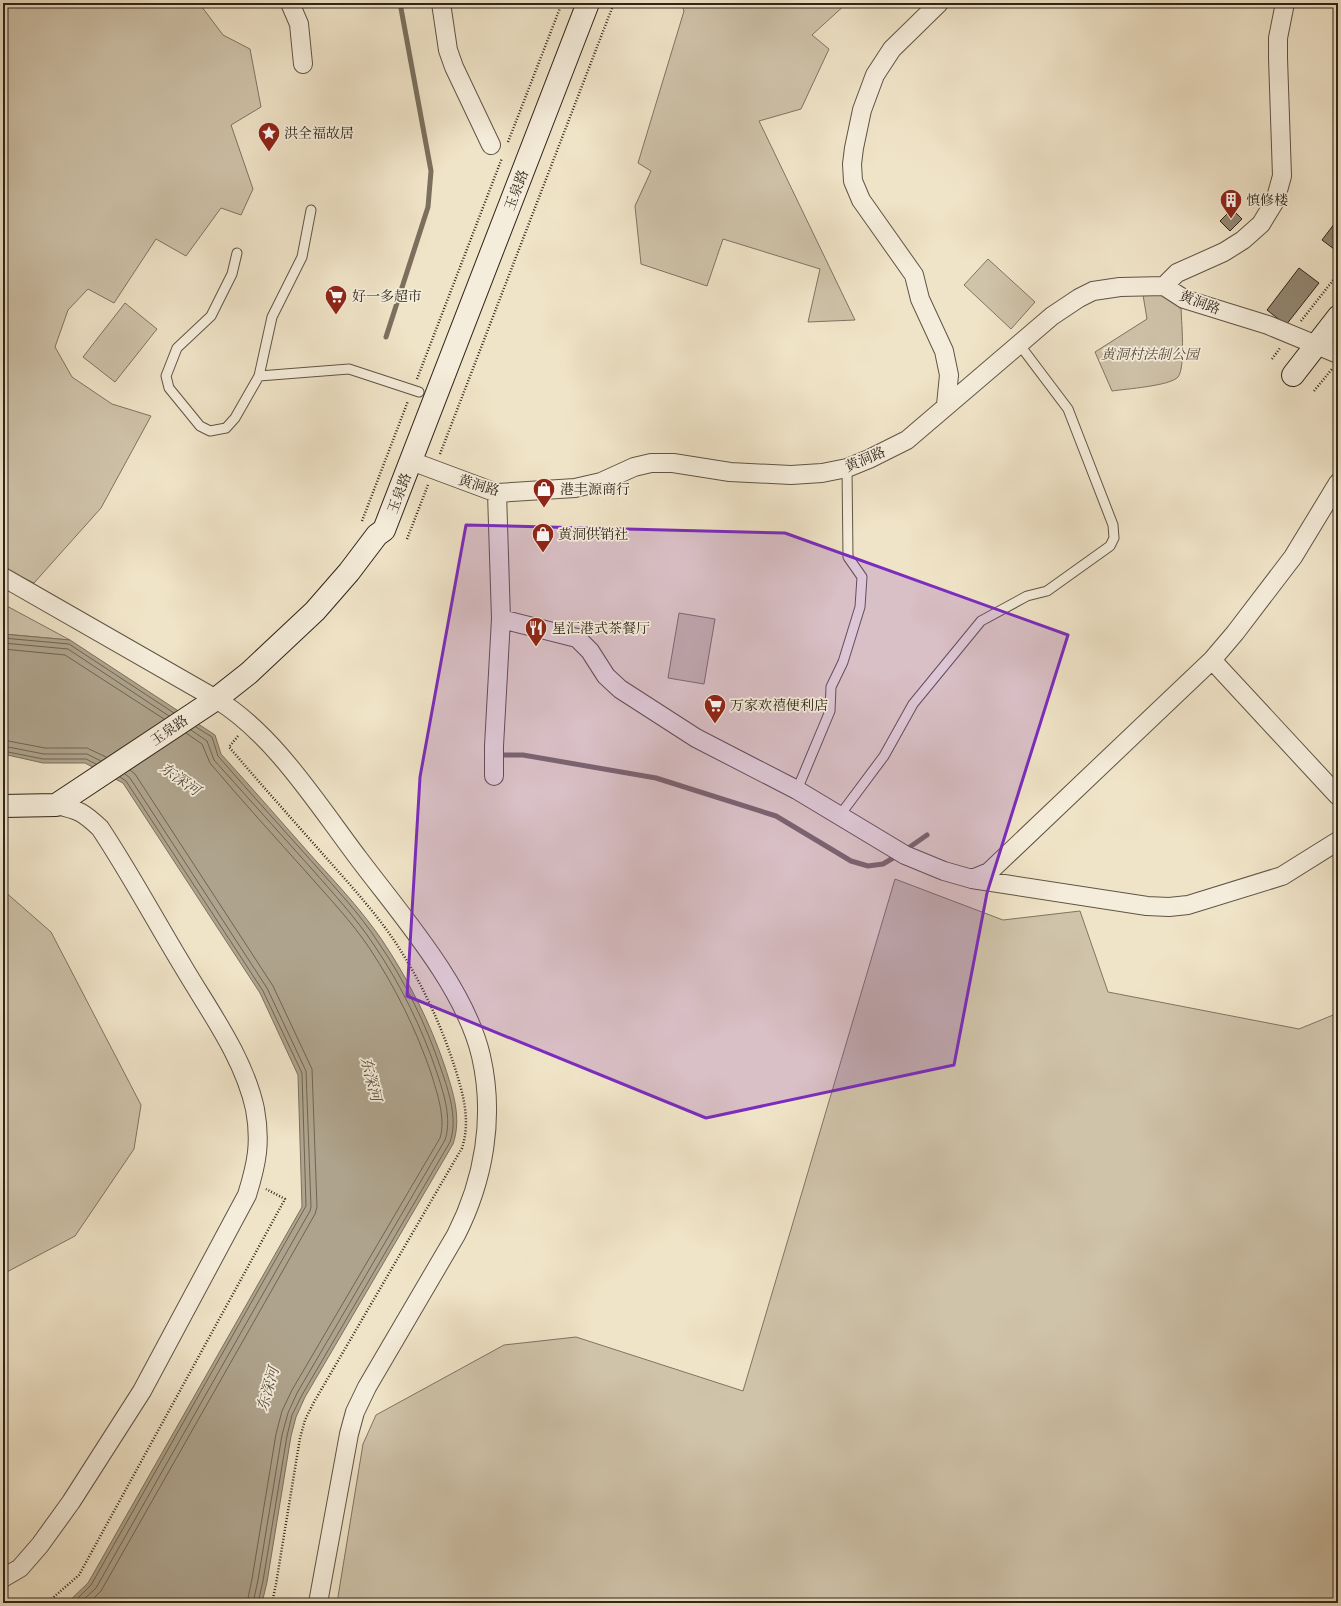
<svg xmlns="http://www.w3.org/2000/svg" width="1341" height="1606" viewBox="0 0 1341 1606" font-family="'IM FELL French Canon','Noto Serif SC',serif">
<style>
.green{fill:#cfc3aa;stroke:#7f7462}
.water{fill:#aea38c;stroke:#7b705e}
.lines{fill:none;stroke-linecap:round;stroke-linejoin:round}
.shore{stroke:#6e6452;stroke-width:1}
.stream{stroke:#7b705e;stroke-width:5}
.building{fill:#938874;stroke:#2f2419}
.lane-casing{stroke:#5f5445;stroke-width:11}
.street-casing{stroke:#5f5445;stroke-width:20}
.secondary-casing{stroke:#2f2419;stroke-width:24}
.path{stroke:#2f2419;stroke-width:2.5;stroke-dasharray:1 2;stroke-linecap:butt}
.lane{stroke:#f5eddb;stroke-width:9}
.street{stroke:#f5eddb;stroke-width:18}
.secondary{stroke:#f5eddb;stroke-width:22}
.marked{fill:#7b2cbf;fill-opacity:0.2;stroke:#7b2cbf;stroke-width:3;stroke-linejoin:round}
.labels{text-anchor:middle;stroke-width:3.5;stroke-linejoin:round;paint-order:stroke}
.poi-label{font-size:14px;fill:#2f2419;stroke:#f5eddb;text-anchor:start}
.street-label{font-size:14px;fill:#2f2419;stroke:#f5eddb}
.park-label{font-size:14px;font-style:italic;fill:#574c3d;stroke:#f5eddb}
.water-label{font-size:15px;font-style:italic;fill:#5b5041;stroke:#f5eddb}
</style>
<rect width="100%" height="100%" fill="#f0e4c8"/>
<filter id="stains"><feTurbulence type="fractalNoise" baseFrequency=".005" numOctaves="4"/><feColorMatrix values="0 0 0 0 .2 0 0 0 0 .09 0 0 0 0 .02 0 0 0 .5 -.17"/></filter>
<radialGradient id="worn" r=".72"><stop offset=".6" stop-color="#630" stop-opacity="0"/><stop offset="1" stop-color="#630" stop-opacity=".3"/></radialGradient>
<!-- green -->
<path class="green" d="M3 3H199L223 35 250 49 261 107 231 125 253 189 241 215 221 208 186 256 156 239 114 303 88 289 68 310 55 347 72 377 112 404 151 416 101 508 34 583 3 568Z
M681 3H847L812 35 829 49 801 109 759 121 855 320 808 322 820 269 723 239 707 286 641 264 635 206 651 171 638 163 684 11Z
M988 259 1035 302 1011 329 964 285Z
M1160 293 1181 304C1181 319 1186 367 1178 377 1170 386 1125 389 1112 391L1095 352 1147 319 1143 295Z
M125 303 157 329 115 382 83 357Z
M3 604 70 640 3 634Z
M679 613 715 619 704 684 668 678Z
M895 879 1003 920 1080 911 1108 992 1299 1029 1338 1013V1603H337L363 1444 376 1415 504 1345 576 1337 743 1391Z
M3 890 51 932 141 1105 134 1149 75 1236 3 1274Z"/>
<!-- water -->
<path class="water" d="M3 634 70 640 215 735 221 754C253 789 284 825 316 861 339 886 362 911 382 940 408 979 430 1022 445 1067 453 1092 462 1118 453 1144L305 1397 296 1417 291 1436 267 1582 262 1603H67L88 1583 302 1207 298 1075 260 993 123 783 85 763H43L3 754Z"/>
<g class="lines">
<!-- shore -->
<path class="shore" d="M3 638 69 644 174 713
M3 643 68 649 169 716
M3 649 65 655 164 719
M196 727 212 737 218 756C250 793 283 829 315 865 337 890 360 914 378 942 405 981 426 1024 441 1069 449 1092 458 1119 450 1142L302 1395 292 1415 287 1436 263 1581 258 1603
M191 730 207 741 214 760C246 796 279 832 311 868 333 893 356 918 374 945 401 985 422 1028 437 1073 444 1094 452 1119 445 1140L297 1393 288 1413 282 1435 258 1580 253 1603
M186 733 202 744 210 763C242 801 275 837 308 874 329 898 352 922 370 949 395 987 416 1029 431 1073 437 1093 446 1118 440 1138L292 1390 282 1411 276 1434 252 1579 247 1603
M3 740 45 748H87L106 757
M3 746 44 754H87L101 761
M3 751 43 759H86L96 764
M73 1603 91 1585 306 1206 302 1073 263 991 126 781 120 777
M80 1603 96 1588 310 1211 311 1207 306 1071 267 988 130 778 125 774
M89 1603 101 1591 315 1214 317 1207 312 1069 273 986 135 774 130 770"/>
<!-- stream -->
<path class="stream" d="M386 337 428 207 431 171 400 3
M497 755H523L656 778 776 816 851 861 868 866 883 864 898 855
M904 851 927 835"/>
</g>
<!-- building -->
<path class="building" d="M1232 209 1242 219 1230 231 1220 221Z
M1338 219V252L1322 240Z
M1299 268 1319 283 1286 325 1267 310Z"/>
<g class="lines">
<!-- lane casing -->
<g class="lane-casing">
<path id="lane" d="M237 253 232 274 211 316 177 348 166 376 169 388 200 426 210 431 226 428 235 418 259 376 349 369 419 392
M259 376 272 317 302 257 311 210
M797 790 830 711 831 687 843 662 860 607 862 577 848 557 847 468
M840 815 884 756 913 704 981 621 1027 596 1047 591 1110 546 1114 538 1113 525 1068 409 1019 344"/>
</g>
<!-- street casing -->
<g class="street-casing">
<path id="street" d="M290 3 299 24 303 64
M441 3 448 50 454 67 491 145
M939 3 892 49 875 75 862 110 854 148 852 164 853 181 861 200 914 275 920 299 944 351 949 375 946 405
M1164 286 1177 273 1224 252 1243 240 1261 224 1275 201 1282 176 1278 58V38L1285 3
M411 461 497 493 575 488 601 482 634 467 651 463H673L730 472 791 475 822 473 847 468 869 459 907 440 1052 316 1079 298 1093 291 1120 287 1164 286 1184 299 1268 325 1338 354
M3 577 216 699C274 734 318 805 359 859 401 915 465 987 481 1056 495 1117 484 1180 456 1235L367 1387 355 1412 349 1434 318 1603
M501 619 577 638 590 651 606 676 620 689 696 738 797 790 905 855 944 871 972 879 1147 906 1169 907 1188 905 1282 876 1338 841
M1212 660 1338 796
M494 776V746L501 619 497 493
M972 879 989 872 1212 660 1235 633 1293 557 1338 483
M3 1578 20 1568 40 1545 71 1502 142 1391 247 1195C257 1163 261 1142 255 1109 244 1058 210 1012 184 968 156 922 130 873 100 828 83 812 79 810 56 805"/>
</g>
<!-- secondary casing -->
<g class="secondary-casing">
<path id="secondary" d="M1293 375 1338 317
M3 806 56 805 216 699 249 673 315 611 349 572 377 535 384 530 588 3"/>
</g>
<!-- path -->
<path class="path" d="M508 142 562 3
M1301 321 1338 274
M1272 359 1280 348
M417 379 502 158
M1314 391 1332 369
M440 454 614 3
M362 521 408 401
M407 539 428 485
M238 736 229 747C259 782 290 817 321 852 344 878 368 904 389 933 417 973 439 1019 454 1065 463 1093 471 1120 462 1148L314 1402 305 1420 300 1438 276 1584 272 1603
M47 1603 79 1575 285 1199 266 1189"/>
<!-- lane -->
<use href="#lane" class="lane"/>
<!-- street -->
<use href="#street" class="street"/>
<!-- secondary -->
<use href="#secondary" class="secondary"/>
</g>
<!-- marked area -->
<path class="marked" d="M466 525 785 533 1068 635 987 893 954 1065 706 1118 407 996 420 777Z"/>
<!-- icons -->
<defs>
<g id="sight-pin" transform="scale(1.15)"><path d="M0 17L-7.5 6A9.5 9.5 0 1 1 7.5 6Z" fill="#8f2418" stroke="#f5eddb"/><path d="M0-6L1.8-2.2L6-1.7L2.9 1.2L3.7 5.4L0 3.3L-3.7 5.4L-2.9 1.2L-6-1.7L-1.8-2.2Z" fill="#fff"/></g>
<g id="building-pin" transform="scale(1.15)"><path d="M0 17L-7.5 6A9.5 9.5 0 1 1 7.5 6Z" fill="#8f2418" stroke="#f5eddb"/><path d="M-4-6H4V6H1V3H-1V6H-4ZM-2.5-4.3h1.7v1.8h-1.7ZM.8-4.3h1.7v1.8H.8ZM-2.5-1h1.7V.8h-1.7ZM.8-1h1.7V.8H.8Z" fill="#fff"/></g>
<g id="supermarket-pin" transform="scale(1.15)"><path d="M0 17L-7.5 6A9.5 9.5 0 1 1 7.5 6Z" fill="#8f2418" stroke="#f5eddb"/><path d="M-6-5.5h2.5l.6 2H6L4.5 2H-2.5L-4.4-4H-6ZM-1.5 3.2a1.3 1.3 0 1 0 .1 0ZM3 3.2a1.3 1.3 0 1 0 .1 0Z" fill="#fff"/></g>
<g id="shop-pin" transform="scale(1.15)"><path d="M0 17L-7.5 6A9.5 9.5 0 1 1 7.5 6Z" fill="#8f2418" stroke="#f5eddb"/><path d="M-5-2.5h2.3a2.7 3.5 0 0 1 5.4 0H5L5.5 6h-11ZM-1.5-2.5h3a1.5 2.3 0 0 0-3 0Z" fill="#fff"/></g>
<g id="restaurant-pin" transform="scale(1.15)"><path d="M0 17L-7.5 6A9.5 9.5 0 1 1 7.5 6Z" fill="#8f2418" stroke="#f5eddb"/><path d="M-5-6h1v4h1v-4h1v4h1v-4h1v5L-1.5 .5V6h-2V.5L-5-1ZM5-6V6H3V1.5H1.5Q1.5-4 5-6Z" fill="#fff"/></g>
</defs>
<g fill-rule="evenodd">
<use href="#sight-pin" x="269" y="133"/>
<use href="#building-pin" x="1231" y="200"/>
<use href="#supermarket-pin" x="336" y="296"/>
<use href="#shop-pin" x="544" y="489"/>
<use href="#shop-pin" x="543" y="534"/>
<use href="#restaurant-pin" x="536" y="628"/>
<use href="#supermarket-pin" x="715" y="705"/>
</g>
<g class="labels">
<!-- poi labels -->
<g class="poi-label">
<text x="284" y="138">洪全福故居</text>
<text x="1246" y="205">慎修楼</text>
<text x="352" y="301">好一多超市</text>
<text x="560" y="494">港丰源商行</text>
<text x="558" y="539">黄洞供销社</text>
<text x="552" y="633">星汇港式茶餐厅</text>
<text x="730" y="710">万家欢禧便利店</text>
</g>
<!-- street labels -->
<g class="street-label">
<text transform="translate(516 190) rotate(-69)" y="5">玉泉路</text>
<text transform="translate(1200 302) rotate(21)" y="5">黄洞路</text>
<text transform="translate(865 459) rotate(-23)" y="5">黄洞路</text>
<text transform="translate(479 485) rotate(17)" y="5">黄洞路</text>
<text transform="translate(399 493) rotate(-69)" y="5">玉泉路</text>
<text transform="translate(169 730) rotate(-34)" y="5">玉泉路</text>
</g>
<!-- park labels -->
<g class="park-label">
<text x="1150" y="359">黄洞村法制公园</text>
</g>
<!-- water labels -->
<g class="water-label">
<text transform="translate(180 779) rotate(35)" y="5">东深河</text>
<text transform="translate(371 1079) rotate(76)" y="5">东深河</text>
<text transform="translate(268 1389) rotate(-74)" y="5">东深河</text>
</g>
</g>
<!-- margin -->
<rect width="1341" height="1606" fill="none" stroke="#f0e4c8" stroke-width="16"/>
<rect x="4" y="4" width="1333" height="1598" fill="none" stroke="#2f2419" stroke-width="2"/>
<rect x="8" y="8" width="1325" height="1590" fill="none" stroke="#2f2419"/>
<rect width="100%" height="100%" filter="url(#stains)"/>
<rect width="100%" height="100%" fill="url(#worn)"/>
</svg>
